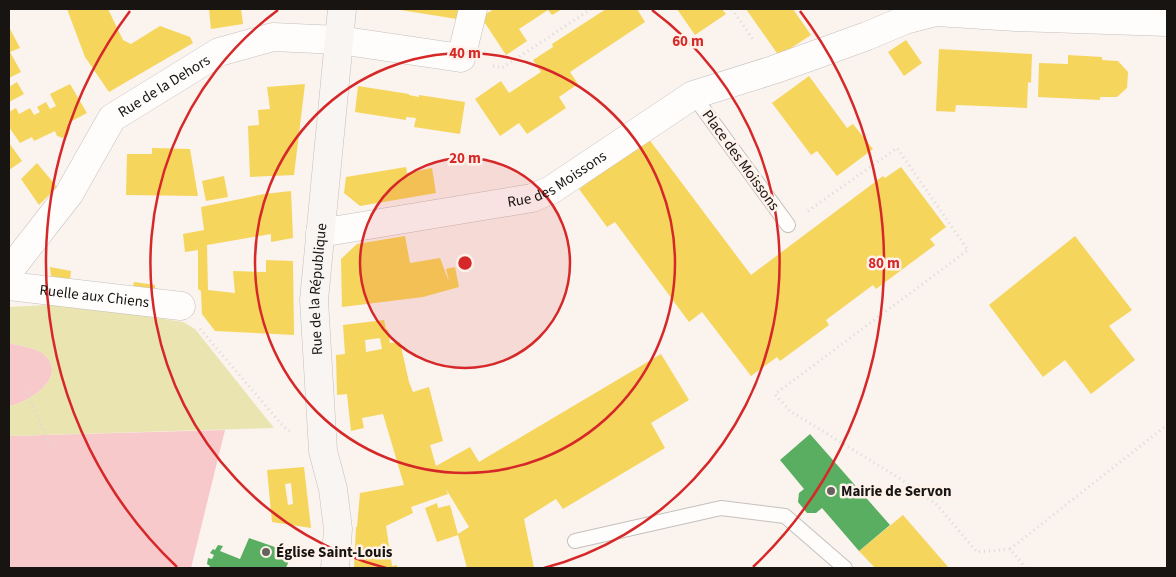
<svg xmlns="http://www.w3.org/2000/svg" width="1176" height="577" viewBox="0 0 1176 577" font-family="'Source Sans 3',sans-serif">
<style>
.forest{fill:#f7c9cb}
.water{fill:#e9e4b0}
.homes{fill:#f6d55c;fill-rule:evenodd}
.public{fill:#5aae61}
.lines{fill:none;stroke-linecap:round;stroke-linejoin:round}
.lane-casing{stroke:#c5c0bc;stroke-width:16}
.street-casing{stroke:#c5c0bc;stroke-width:29}
.secondary-casing{stroke:#c5c0bc;stroke-width:29}
.path{stroke:#dbd9d8;stroke-width:3;stroke-dasharray:1 4;stroke-linecap:butt}
.lane{stroke:#fefdfc;stroke-width:14}
.street{stroke:#fefdfc;stroke-width:28}
.secondary{stroke:#f9f5f3;stroke-width:28}
.ring{fill:none;stroke:#d62828;stroke-width:2.5}
.poi-dot{fill:#66625e;stroke:#fef2ea;stroke-width:2}
.labels{text-anchor:middle;stroke-width:5;stroke-linejoin:round;paint-order:stroke}
.street-label{font-size:15px;fill:#171411;stroke:#fef2ea}
.poi-label{font-size:15px;font-weight:bold;fill:#171411;stroke:#fef2ea;text-anchor:start}
.centre{fill:#d62828;stroke:#fef2ea;stroke-width:2.5}
.ring-label{font-size:15px;text-anchor:middle;font-weight:bold;fill:#d62828;stroke:#fef2ea;stroke-width:5;stroke-linejoin:round;paint-order:stroke}
</style>
<rect width="100%" height="100%" fill="#faf3ee"/>
<!-- forest -->
<path class="forest" d="M9 343C20 346 36 347 45 355 68 377 29 403 9 406Z
M225 430 191 568H9V436Z"/>
<!-- water -->
<path class="water" d="M71 304 183 322 195 329 274 428 9 436V406C29 403 68 377 45 355 36 347 20 346 9 343V307Z"/>
<!-- homes -->
<path class="homes" d="M67 9H108L123 40 131 44 160 26 190 37 193 43 109 92 85 57Z
M209 9H241L243 24 211 29Z
M394 9H458L457 19Z
M494 9H562L552 15 548 10 519 29 527 41 506 55 481 17Z
M606 9H637L645 22 570 72 578 84 559 97 566 108 527 134 519 123 500 136 475 99 501 81 509 93 541 72 533 60 553 47 552 44Z
M677 9H722L726 14 695 35Z
M746 9H793L811 35 779 56Z
M9 27 20 48 10 52 21 72 9 78Z
M906 40 922 63 904 76 888 52Z
M939 49 1032 54 1031 83 1028 82 1027 108 956 105 955 112 936 111Z
M1068 55 1102 57V60L1118 61 1128 72 1127 88 1117 97H1100V100L1038 97 1039 63 1068 64Z
M809 76 847 128 853 124 873 149 837 176 817 151 811 155 772 103Z
M17 82 24 94 9 102V87Z
M70 84 87 113 68 123 70 128 68 135 63 138 57 136 55 131 34 141 32 137 20 143 9 127V112L16 108 19 114 30 108 34 115 40 112 37 107 46 102 50 109 56 106 50 94Z
M305 84 294 175 250 177 248 126 259 125 258 110 270 109 267 87Z
M358 86 409 94V95L419 97V95L465 102 460 134 414 127 416 118 406 117V120L355 112Z
M648 138 751 275 883 176 885 178 901 167 946 227 930 239 935 245 876 289 873 285 826 320 829 325 780 361 777 357 751 376 702 312 689 322 615 222 607 227 579 189Z
M9 143 22 161 9 170Z
M152 148 190 149 198 196 126 195 127 154H152Z
M37 163 57 187 39 205 21 179Z
M406 167 407 173 432 168 436 193 360 206 344 193 346 177Z
M224 176 228 197 206 201 202 181Z
M291 191 293 238 271 242V234L207 245 208 290 235 293 233 271 266 272V260L293 261 294 335 215 331 202 314 201 291 198 289V250L185 252 183 234 204 230 201 207 264 194Z
M405 236 410 263 440 258 449 282 446 269 455 267 459 287 423 297 342 307 341 259 357 244Z
M1075 236 1132 310 1109 326 1135 360 1091 394 1065 360 1043 377 989 305Z
M50 267 71 271 70 280 51 276Z
M134 282 155 285V293L132 290Z
M384 320 386 329 388 330 390 343 400 342 409 382 413 392 429 387 443 441 430 445 436 466 470 447 479 462 661 354 689 400 651 423 665 448 563 509 556 499 524 519 534 568H467L458 535 437 542 425 508 437 503 438 508 450 505 458 534 469 527 446 489 448 494 411 507 413 513 386 526 392 566 397 565V568H354L356 527H357L360 493 404 485 383 414 362 418 364 428 351 431 347 394 337 395 336 355 345 354 343 325ZM380 338 382 349 366 352 365 340Z
M304 467 311 528 272 522 267 470ZM291 483 293 504 288 505 285 484Z
M903 515 949 568H875L859 551Z"/>
<!-- public -->
<path class="public" d="M810 434 890 525 859 551 822 508 816 513H807L798 502 799 493 804 489 780 460Z
M249 538 292 553 286 568H209L210 566 207 564 208 558 212 559 214 555 210 553 213 549 215 550 218 545 223 546 220 551 240 559Z"/>
<g class="lines">
<!-- lane casing -->
<g class="lane-casing">
<path id="lane" d="M693 95 788 225
M575 541 721 508 785 516 845 568"/>
</g>
<!-- street casing -->
<g class="street-casing">
<g id="street">
<path id="s1" d="M320 233 532 198 551 190 693 95 773 70 867 36 905 20 936 12 1016 17 1167 22"/>
<path id="s2" d="M9 271 69 194 112 118 219 52 273 37 339 40 461 58 473 9"/>
<path id="s3" d="M9 286 181 306"/>
</g>
</g>
<!-- secondary casing -->
<g class="secondary-casing">
<g id="secondary">
<path id="s4" d="M335 568 338 529 333 489 323 451 314 300 342 9"/>
</g>
</g>
<!-- path -->
<path class="path" d="M732 9 754 41
M493 66 502 68 591 9
M808 211 897 148 968 250 775 394 790 411 899 478 936 504 977 552 1010 549
M200 329 284 427 290 431
M25 388 52 450
M1026 568 1010 549 1167 425"/>
<!-- lane -->
<use href="#lane" class="lane"/>
<!-- street -->
<use href="#street" class="street"/>
<!-- secondary -->
<use href="#secondary" class="secondary"/>
</g>
<!-- distance rings -->
<circle cx="465" cy="263" r="105" fill="#d62828" fill-opacity=".12"/>
<g class="ring">
<circle cx="465" cy="263" r="105"/>
<circle cx="465" cy="263" r="210"/>
<path d="M386 568A315 315 0 0 1 278 10M652 10A315 315 0 0 1 544 568"/>
<path d="M177 567A419 419 0 0 1 130 11M800 11A419 419 0 0 1 753 567"/>
</g>
<!-- markers -->
<g class="poi-dot">
<circle cx="831" cy="491" r="5"/>
<circle cx="266" cy="552" r="5"/>
</g>
<g class="labels">
<!-- street labels -->
<g class="street-label">
<text dy="5" stroke="none"><textPath href="#s2" startOffset="246">Rue de la Dehors</textPath></text>
<text transform="translate(741 160) rotate(54)" y="5">Place des Moissons</text>
<text dy="5" stroke="none"><textPath href="#s1" startOffset="245">Rue des Moissons</textPath></text>
<text dy="5" stroke="none"><textPath href="#s4" startOffset="281">Rue de la République</textPath></text>
<text dy="5" stroke="none"><textPath href="#s3" startOffset="86">Ruelle aux Chiens</textPath></text>
</g>
<!-- poi labels -->
<g class="poi-label">
<text x="841" y="496">Mairie de Servon</text>
<text x="276" y="557">Église Saint-Louis</text>
</g>
</g>
<circle cx="465" cy="263" r="8" class="centre"/>
<g class="ring-label">
<text x="688" y="46">60 m</text>
<text x="465" y="58">40 m</text>
<text x="465" y="163">20 m</text>
<text x="884" y="268">80 m</text>
</g>
<!-- border -->
<rect width="1176" height="577" fill="none" stroke="#171411" stroke-width="20"/>
</svg>
